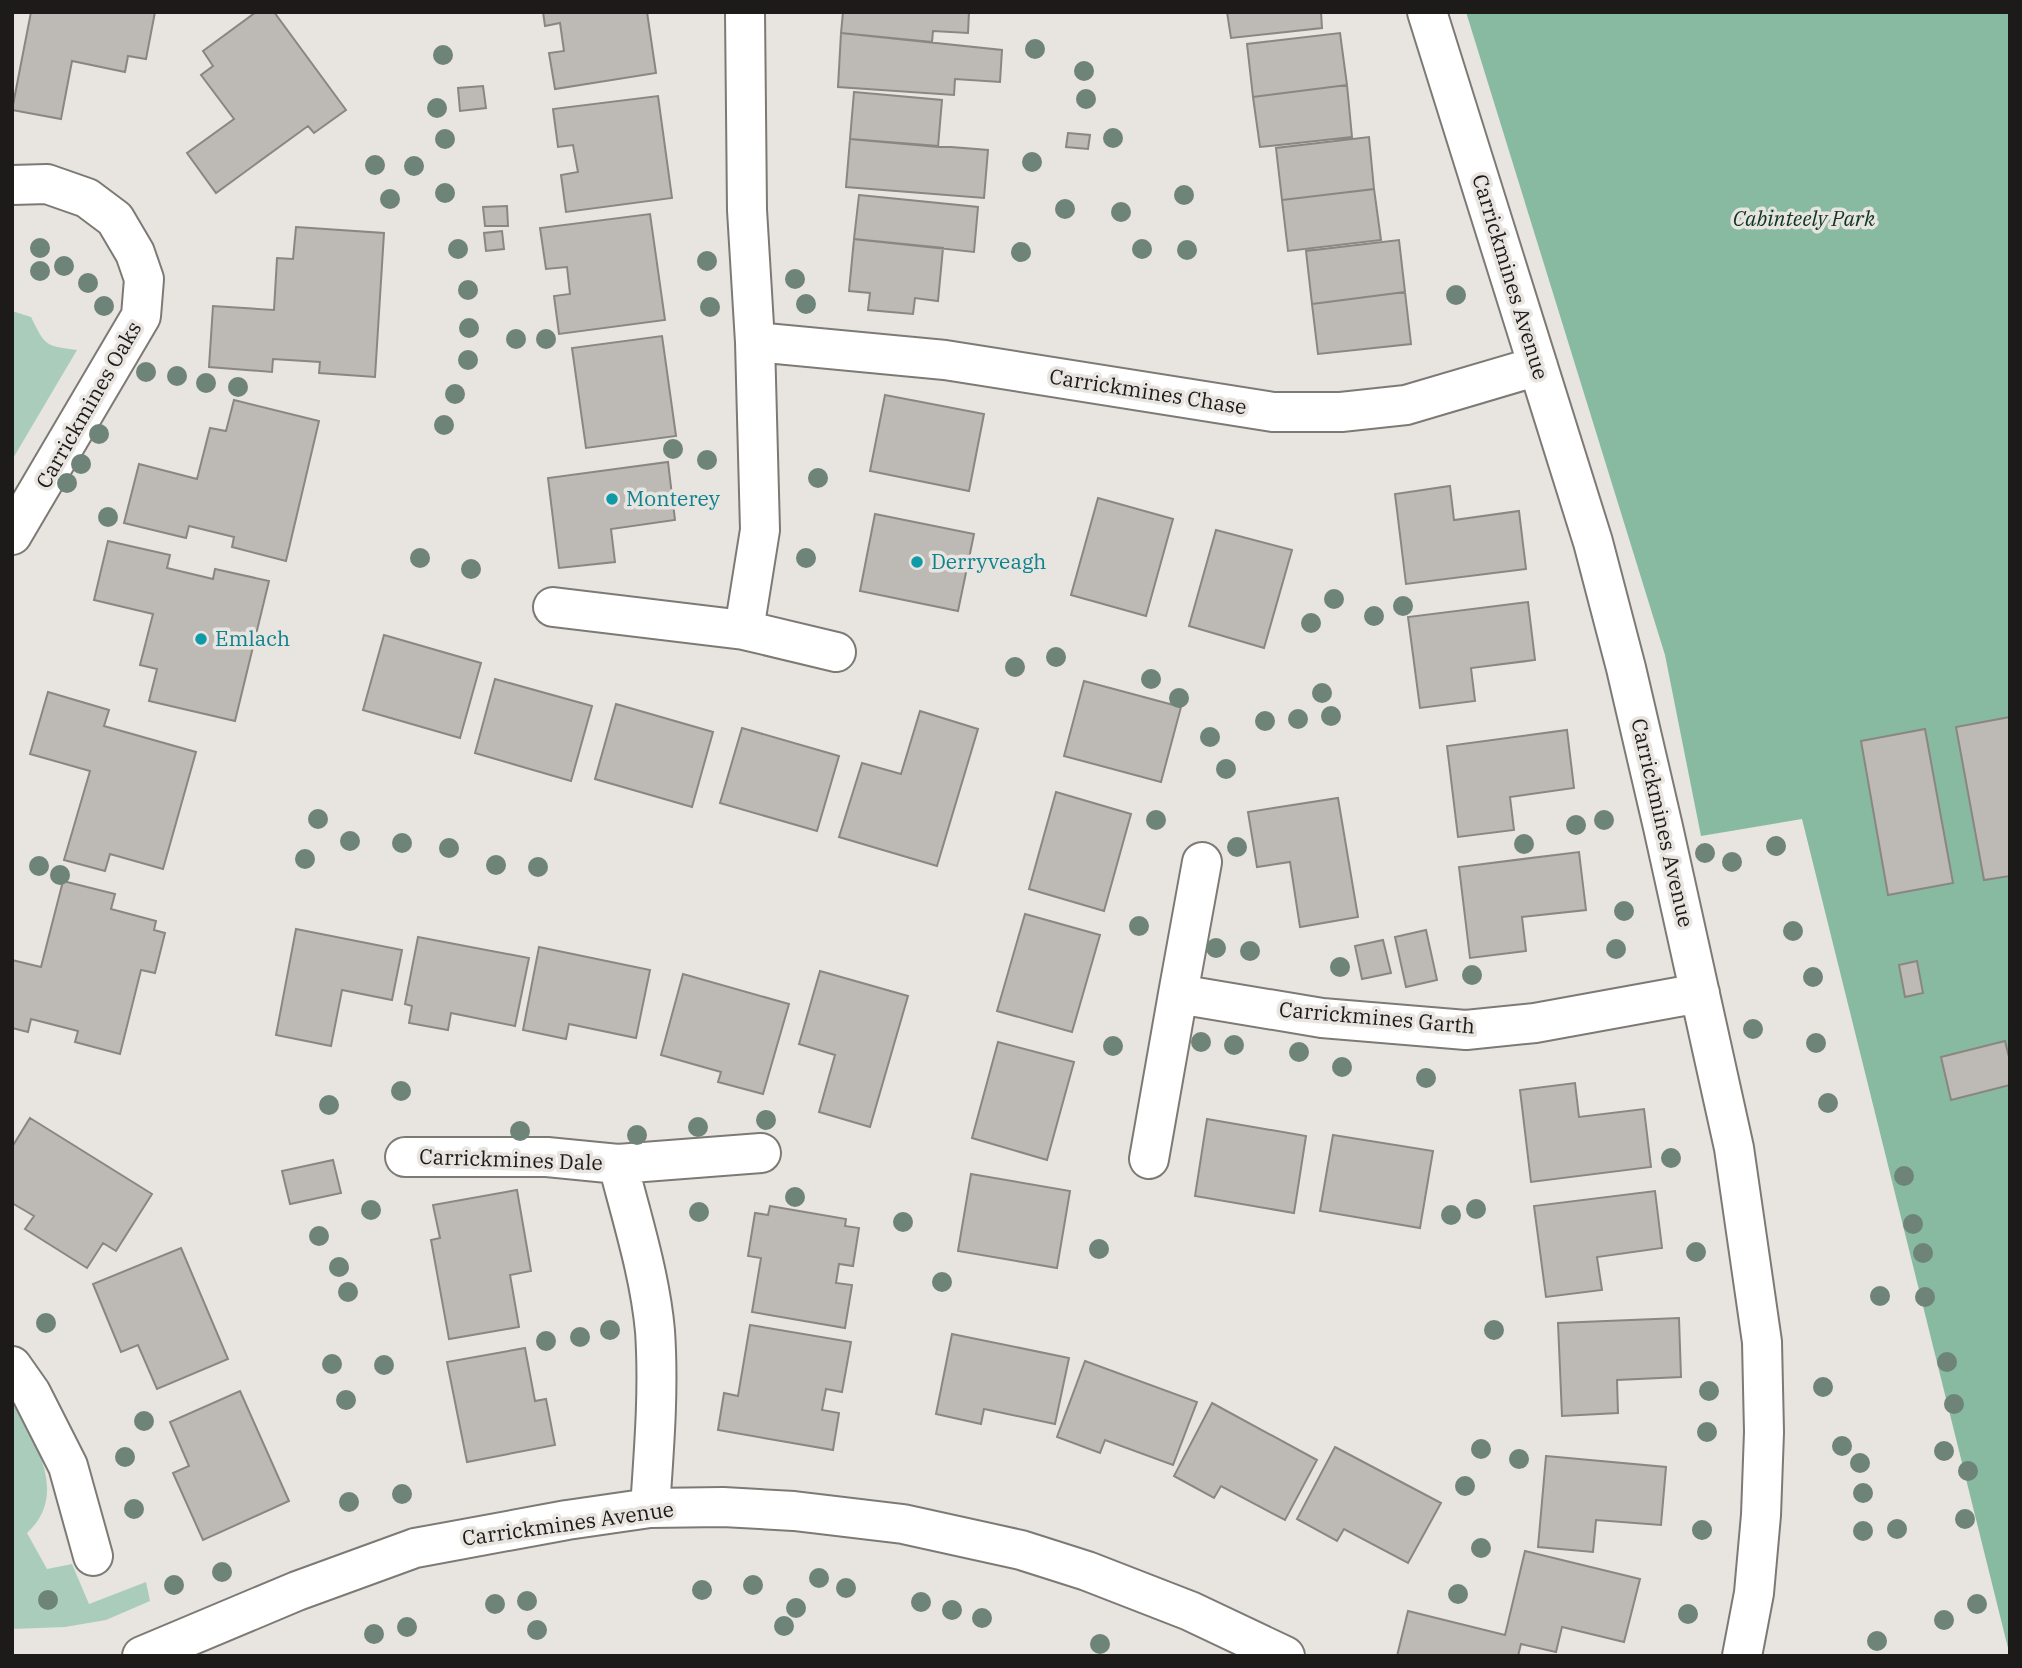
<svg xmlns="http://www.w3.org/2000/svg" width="2022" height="1668" viewBox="0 0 2022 1668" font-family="'IBM Plex Serif',serif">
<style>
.green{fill:#aacdbb}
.forest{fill:#87baa1}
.building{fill:#bdb9b4;stroke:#8a8682;stroke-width:2}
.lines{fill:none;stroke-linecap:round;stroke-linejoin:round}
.street-casing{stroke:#7d7975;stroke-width:42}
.street{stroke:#fff;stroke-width:38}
.tree{fill:#6e8479}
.culture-dot{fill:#0f9aa8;stroke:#e8e4df;stroke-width:2.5}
.labels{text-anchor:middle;stroke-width:7;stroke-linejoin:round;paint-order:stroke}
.park-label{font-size:21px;font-style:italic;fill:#0b3625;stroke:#e8e4df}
.street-label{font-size:21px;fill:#1d1b1a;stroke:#e8e4df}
.culture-label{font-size:21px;fill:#0d838f;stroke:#e8e4df;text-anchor:start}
</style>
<rect width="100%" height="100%" fill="#e8e4df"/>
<!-- green -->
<path class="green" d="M12 311 31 317C45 345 44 346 77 350L12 460Z
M15 1406C37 1446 68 1495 27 1533L47 1569 72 1564 89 1604 146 1582 150 1601 106 1620 65 1627 12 1629V1409Z"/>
<!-- forest -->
<path class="forest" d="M1466 12H2010V1656L1802 819 1701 836 1665 655Z"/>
<!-- building -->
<path class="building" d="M31 12H155L146 59 128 56 125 72 72 61 61 119 12 110Z
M256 12H274L346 110 314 133 308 126 216 193 187 153 234 119 201 75 213 66 203 51Z
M543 12H647L656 73 555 89 549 53 564 51 560 23 545 26Z
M843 12H969L968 33 933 31 932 42 841 33Z
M1227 12H1321L1322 28 1231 38Z
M841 33 1002 50 1000 82 955 79 954 95 838 87Z
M1340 33 1347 85 1253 97 1247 44Z
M1347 85 1352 137 1260 147 1253 97Z
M483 86 486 108 460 111 458 88Z
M854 92 942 100 938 147 850 139Z
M658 96 672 198 566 212 561 175 578 172 573 145 558 147 553 109Z
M1068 133 1090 135 1088 149 1066 147Z
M1369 137 1374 189 1282 200 1276 148Z
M850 139 988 150 984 198 846 187Z
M1374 189 1381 240 1288 251 1282 200Z
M859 195 978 207 974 252 854 239Z
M507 206 508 226H485L483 207Z
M650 214 665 320 559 334 554 296 570 294 567 267 546 269 540 228Z
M296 227 384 233 375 377 319 373 320 362 273 359 272 372 209 367 213 306 274 310 277 258 293 259Z
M502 231 504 249 486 251 484 233Z
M854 239 943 248 938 301 915 298 913 314 868 310 870 293 849 291Z
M1399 240 1405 292 1312 304 1306 251Z
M1405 292 1411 344 1318 354 1312 304Z
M662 336 676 436 586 448 572 348Z
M885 395 984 414 969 491 870 471Z
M234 400 319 421 286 561 232 547 234 537 189 526 186 538 124 523 139 464 197 479 210 428 226 431Z
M668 462 675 520 611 529 615 562 559 568 548 478Z
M1450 486 1454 520 1519 511 1526 569 1406 584 1395 494Z
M1098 498 1173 519 1146 616 1071 595Z
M875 514 974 534 958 611 860 591Z
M1216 530 1292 550 1264 648 1189 626Z
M108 541 170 555 167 568 213 579 215 569 269 581 235 721 149 701 157 669 140 665 153 614 94 600Z
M1528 602 1535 660 1471 668 1475 701 1420 708 1408 617Z
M384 635 481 663 460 738 363 710Z
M495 679 592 706 571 781 475 753Z
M1084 681 1181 707 1161 782 1064 756Z
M48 692 109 710 104 726 196 752 163 869 110 854 105 871 64 860 90 771 30 754Z
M616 704 713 732 692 807 595 779Z
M920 711 978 729 937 866 839 837 862 763 901 774Z
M2010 717V876L1984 880 1956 727Z
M742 728 839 756 817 831 720 803Z
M1925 729 1953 883 1888 895 1861 741Z
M1567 730 1574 788 1510 797 1514 830 1458 837 1447 746Z
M1056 792 1131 814 1104 911 1029 889Z
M1338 798 1358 917 1300 927 1290 862 1257 867 1248 812Z
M1579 852 1586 910 1522 917 1526 951 1470 958 1459 867Z
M63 881 115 894 111 909 156 921 154 930 165 933 155 973 141 970 120 1054 75 1042 78 1031 31 1019 28 1032 12 1028V960L41 967Z
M1025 914 1100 935 1072 1032 997 1011Z
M296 929 402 950 392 1000 342 990 331 1046 276 1035Z
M1426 930 1437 980 1406 987 1395 937Z
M418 937 529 958 515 1026 451 1013 448 1030 409 1023 412 1006 405 1004Z
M1383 940 1391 973 1362 979 1355 946Z
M539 947 650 970 636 1038 569 1024 566 1039 523 1030Z
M1917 961 1923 993 1905 997 1899 965Z
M820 971 908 996 870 1127 819 1112 835 1055 799 1044Z
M683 974 789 1004 763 1094 718 1082 721 1072 661 1055Z
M2005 1041 2010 1061V1085L1951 1100 1941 1057Z
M998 1042 1074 1062 1047 1160 972 1138Z
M1575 1083 1579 1117 1644 1109 1651 1167 1531 1182 1520 1090Z
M30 1118 152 1194 116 1251 103 1243 87 1268 25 1229 34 1216 12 1203V1147Z
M1207 1119 1306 1136 1294 1213 1195 1196Z
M1333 1135 1433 1151 1420 1228 1320 1211Z
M333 1160 341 1193 290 1204 282 1171Z
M971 1174 1070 1191 1057 1268 958 1251Z
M517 1190 531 1271 510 1275 519 1327 449 1339 431 1240 440 1238 433 1205Z
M1655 1191 1662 1248 1597 1257 1602 1290 1546 1297 1534 1206Z
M770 1206 846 1219 845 1226 859 1228 853 1266 839 1264 836 1283 852 1285 845 1328 752 1312 761 1258 748 1256 755 1213 768 1215Z
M181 1248 228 1359 157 1389 138 1345 121 1352 93 1284Z
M1679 1318 1681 1377 1617 1380 1618 1413 1562 1416 1558 1323Z
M750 1325 851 1342 842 1392 826 1389 822 1410 839 1413 833 1450 718 1430 724 1393 738 1396Z
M952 1334 1069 1358 1055 1424 984 1409 981 1424 936 1414Z
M525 1348 535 1401 546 1399 555 1445 467 1462 447 1362Z
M1085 1361 1197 1402 1173 1465 1105 1440 1100 1453 1057 1437Z
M240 1391 289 1501 203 1540 173 1473 189 1466 170 1422Z
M1212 1403 1317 1460 1285 1520 1221 1486 1214 1498 1174 1476Z
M1335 1447 1441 1503 1408 1563 1344 1529 1337 1541 1297 1519Z
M1546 1456 1666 1467 1661 1525 1596 1520 1593 1552 1538 1547Z
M1525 1551 1640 1579 1624 1642 1562 1627 1556 1652 1521 1644 1518 1656H1397L1408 1611 1505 1635Z"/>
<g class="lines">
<!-- street casing -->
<g class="street-casing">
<path id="street" d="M745 12 747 210 755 342 945 360 1273 412H1341L1406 405 1538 366
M1427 12 1593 542 1626 668 1663 827 1734 1148 1762 1342 1764 1432 1761 1515 1754 1593 1742 1656
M12 185 47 184 87 198 115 219 135 253 144 279 141 316 12 535
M553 607 744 630 760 530 755 342
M744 630 836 652
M1202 862 1178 994 1322 1018 1466 1030 1535 1023 1700 993
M405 1157H547L618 1164 761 1153
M1149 1159 1178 994
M618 1164C632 1219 650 1275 655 1331 659 1390 654 1450 650 1508
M12 1366 31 1393 68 1466 93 1556
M142 1656 297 1591 415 1548 567 1520 650 1508 723 1507 794 1511 903 1524 1021 1550 1087 1571 1190 1611 1285 1656"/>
</g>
<!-- street -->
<use href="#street" class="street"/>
</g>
<!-- trees -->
<g class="tree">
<circle cx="1035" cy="49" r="10"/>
<circle cx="443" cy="55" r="10"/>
<circle cx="1084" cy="71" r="10"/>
<circle cx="1086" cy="99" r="10"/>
<circle cx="437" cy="108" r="10"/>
<circle cx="1113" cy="138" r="10"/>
<circle cx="445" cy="139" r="10"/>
<circle cx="1032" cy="162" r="10"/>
<circle cx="375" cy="165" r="10"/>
<circle cx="414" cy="166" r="10"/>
<circle cx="445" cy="193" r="10"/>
<circle cx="1184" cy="195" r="10"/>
<circle cx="390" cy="199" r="10"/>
<circle cx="1065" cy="209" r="10"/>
<circle cx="1121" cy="212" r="10"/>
<circle cx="40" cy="248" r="10"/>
<circle cx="458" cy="249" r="10"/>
<circle cx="1142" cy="249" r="10"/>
<circle cx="1187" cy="250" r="10"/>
<circle cx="1021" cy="252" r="10"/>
<circle cx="707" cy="261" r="10"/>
<circle cx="64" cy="266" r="10"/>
<circle cx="40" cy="271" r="10"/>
<circle cx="795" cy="279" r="10"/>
<circle cx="88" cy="283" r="10"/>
<circle cx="468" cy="290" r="10"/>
<circle cx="1456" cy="295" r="10"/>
<circle cx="806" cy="304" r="10"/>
<circle cx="104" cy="306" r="10"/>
<circle cx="710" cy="307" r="10"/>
<circle cx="469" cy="328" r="10"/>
<circle cx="516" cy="339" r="10"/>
<circle cx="546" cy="339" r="10"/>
<circle cx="468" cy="360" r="10"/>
<circle cx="146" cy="372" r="10"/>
<circle cx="177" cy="376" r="10"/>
<circle cx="206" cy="383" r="10"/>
<circle cx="238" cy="387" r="10"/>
<circle cx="455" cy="394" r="10"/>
<circle cx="444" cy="425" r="10"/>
<circle cx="99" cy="434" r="10"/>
<circle cx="673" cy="449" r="10"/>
<circle cx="707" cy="460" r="10"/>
<circle cx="81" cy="464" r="10"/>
<circle cx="818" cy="478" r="10"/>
<circle cx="67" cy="483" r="10"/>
<circle cx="108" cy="517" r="10"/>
<circle cx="420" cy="558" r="10"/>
<circle cx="806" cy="558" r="10"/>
<circle cx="471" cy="569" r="10"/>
<circle cx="1334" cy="599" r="10"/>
<circle cx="1403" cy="606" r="10"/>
<circle cx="1374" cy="616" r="10"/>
<circle cx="1311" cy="623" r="10"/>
<circle cx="1056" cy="657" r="10"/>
<circle cx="1015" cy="667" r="10"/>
<circle cx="1151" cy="679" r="10"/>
<circle cx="1322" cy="693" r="10"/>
<circle cx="1179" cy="698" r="10"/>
<circle cx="1331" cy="716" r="10"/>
<circle cx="1298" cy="719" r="10"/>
<circle cx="1265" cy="721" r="10"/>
<circle cx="1210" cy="737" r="10"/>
<circle cx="1226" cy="769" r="10"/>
<circle cx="318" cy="819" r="10"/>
<circle cx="1156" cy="820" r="10"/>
<circle cx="1604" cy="820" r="10"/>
<circle cx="1576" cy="825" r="10"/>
<circle cx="350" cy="841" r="10"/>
<circle cx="402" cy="843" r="10"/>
<circle cx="1524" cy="844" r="10"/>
<circle cx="1776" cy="846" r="10"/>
<circle cx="1237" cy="847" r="10"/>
<circle cx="449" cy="848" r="10"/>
<circle cx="1705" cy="853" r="10"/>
<circle cx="305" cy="859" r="10"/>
<circle cx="1732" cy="862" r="10"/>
<circle cx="496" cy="865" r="10"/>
<circle cx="39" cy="866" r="10"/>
<circle cx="538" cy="867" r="10"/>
<circle cx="60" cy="875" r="10"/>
<circle cx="1624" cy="911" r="10"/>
<circle cx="1139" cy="926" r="10"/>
<circle cx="1793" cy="931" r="10"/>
<circle cx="1216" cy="948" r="10"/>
<circle cx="1616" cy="949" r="10"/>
<circle cx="1250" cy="951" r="10"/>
<circle cx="1340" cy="967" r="10"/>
<circle cx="1472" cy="975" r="10"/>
<circle cx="1813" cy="977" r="10"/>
<circle cx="1753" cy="1029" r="10"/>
<circle cx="1201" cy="1042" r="10"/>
<circle cx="1816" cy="1043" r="10"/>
<circle cx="1234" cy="1045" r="10"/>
<circle cx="1113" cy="1046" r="10"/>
<circle cx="1299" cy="1052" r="10"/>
<circle cx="1342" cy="1067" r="10"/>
<circle cx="1426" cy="1078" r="10"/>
<circle cx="401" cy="1091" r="10"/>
<circle cx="1828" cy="1103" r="10"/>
<circle cx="329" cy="1105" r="10"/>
<circle cx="766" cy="1120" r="10"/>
<circle cx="698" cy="1127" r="10"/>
<circle cx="520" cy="1131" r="10"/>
<circle cx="637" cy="1135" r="10"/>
<circle cx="1671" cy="1158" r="10"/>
<circle cx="1904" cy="1176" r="10"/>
<circle cx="795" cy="1197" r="10"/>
<circle cx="1476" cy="1209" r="10"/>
<circle cx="371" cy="1210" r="10"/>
<circle cx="699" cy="1212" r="10"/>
<circle cx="1451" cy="1215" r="10"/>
<circle cx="903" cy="1222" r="10"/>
<circle cx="1913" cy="1224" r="10"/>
<circle cx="319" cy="1236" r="10"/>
<circle cx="1099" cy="1249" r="10"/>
<circle cx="1696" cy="1252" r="10"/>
<circle cx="1923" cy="1253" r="10"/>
<circle cx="339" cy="1267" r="10"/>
<circle cx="942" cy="1282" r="10"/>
<circle cx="348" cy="1292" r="10"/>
<circle cx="1880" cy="1296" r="10"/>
<circle cx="1925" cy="1297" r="10"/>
<circle cx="46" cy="1323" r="10"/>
<circle cx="610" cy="1330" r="10"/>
<circle cx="1494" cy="1330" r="10"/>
<circle cx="580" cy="1337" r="10"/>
<circle cx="546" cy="1341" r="10"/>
<circle cx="1947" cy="1362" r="10"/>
<circle cx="332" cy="1364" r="10"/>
<circle cx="384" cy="1365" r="10"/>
<circle cx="1823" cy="1387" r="10"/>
<circle cx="1709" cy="1391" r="10"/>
<circle cx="346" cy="1400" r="10"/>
<circle cx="1954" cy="1404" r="10"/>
<circle cx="144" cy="1421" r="10"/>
<circle cx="1707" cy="1432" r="10"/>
<circle cx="1842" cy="1446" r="10"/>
<circle cx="1481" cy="1449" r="10"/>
<circle cx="1944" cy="1451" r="10"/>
<circle cx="125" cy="1457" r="10"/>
<circle cx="1519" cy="1459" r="10"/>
<circle cx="1860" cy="1463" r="10"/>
<circle cx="1968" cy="1471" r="10"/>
<circle cx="1465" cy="1486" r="10"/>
<circle cx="1863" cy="1493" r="10"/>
<circle cx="402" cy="1494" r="10"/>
<circle cx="349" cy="1502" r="10"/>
<circle cx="134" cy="1509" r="10"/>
<circle cx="1965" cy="1519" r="10"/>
<circle cx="1897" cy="1529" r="10"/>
<circle cx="1702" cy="1530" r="10"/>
<circle cx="1863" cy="1531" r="10"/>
<circle cx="1481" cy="1548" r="10"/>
<circle cx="222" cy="1572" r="10"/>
<circle cx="819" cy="1578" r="10"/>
<circle cx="174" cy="1585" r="10"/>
<circle cx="753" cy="1585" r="10"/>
<circle cx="846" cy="1588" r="10"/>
<circle cx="702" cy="1590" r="10"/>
<circle cx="1458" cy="1594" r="10"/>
<circle cx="48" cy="1600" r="10"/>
<circle cx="527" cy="1601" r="10"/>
<circle cx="921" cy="1602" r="10"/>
<circle cx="495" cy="1604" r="10"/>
<circle cx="1977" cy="1604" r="10"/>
<circle cx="796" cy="1608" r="10"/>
<circle cx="952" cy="1610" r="10"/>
<circle cx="1688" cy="1614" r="10"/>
<circle cx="982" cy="1618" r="10"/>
<circle cx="1944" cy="1620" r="10"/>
<circle cx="784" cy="1626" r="10"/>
<circle cx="407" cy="1627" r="10"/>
<circle cx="537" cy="1630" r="10"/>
<circle cx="374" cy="1634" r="10"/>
<circle cx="1877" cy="1641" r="10"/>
<circle cx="1100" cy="1644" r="10"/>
</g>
<!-- markers -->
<g class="culture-dot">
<circle cx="612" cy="499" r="7"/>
<circle cx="917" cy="562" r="7"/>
<circle cx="201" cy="639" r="7"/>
</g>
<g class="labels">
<!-- park labels -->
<g class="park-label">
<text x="1804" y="226">Cabinteely Park</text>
</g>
<!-- street labels -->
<g class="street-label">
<text transform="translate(1510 277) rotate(73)" y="7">Carrickmines Avenue</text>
<text transform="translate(1148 392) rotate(9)" y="7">Carrickmines Chase</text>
<text transform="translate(89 405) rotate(-60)" y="7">Carrickmines Oaks</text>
<text transform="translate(1662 823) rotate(77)" y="7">Carrickmines Avenue</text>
<text transform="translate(1377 1018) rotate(5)" y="7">Carrickmines Garth</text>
<text transform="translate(511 1160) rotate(2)" y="7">Carrickmines Dale</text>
<text transform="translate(568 1524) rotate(-8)" y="7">Carrickmines Avenue</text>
</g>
<!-- culture labels -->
<g class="culture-label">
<text x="626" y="506">Monterey</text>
<text x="931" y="569">Derryveagh</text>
<text x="215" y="646">Emlach</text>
</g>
</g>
<!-- border -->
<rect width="2022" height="1668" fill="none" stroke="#1d1b1a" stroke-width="28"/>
</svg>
